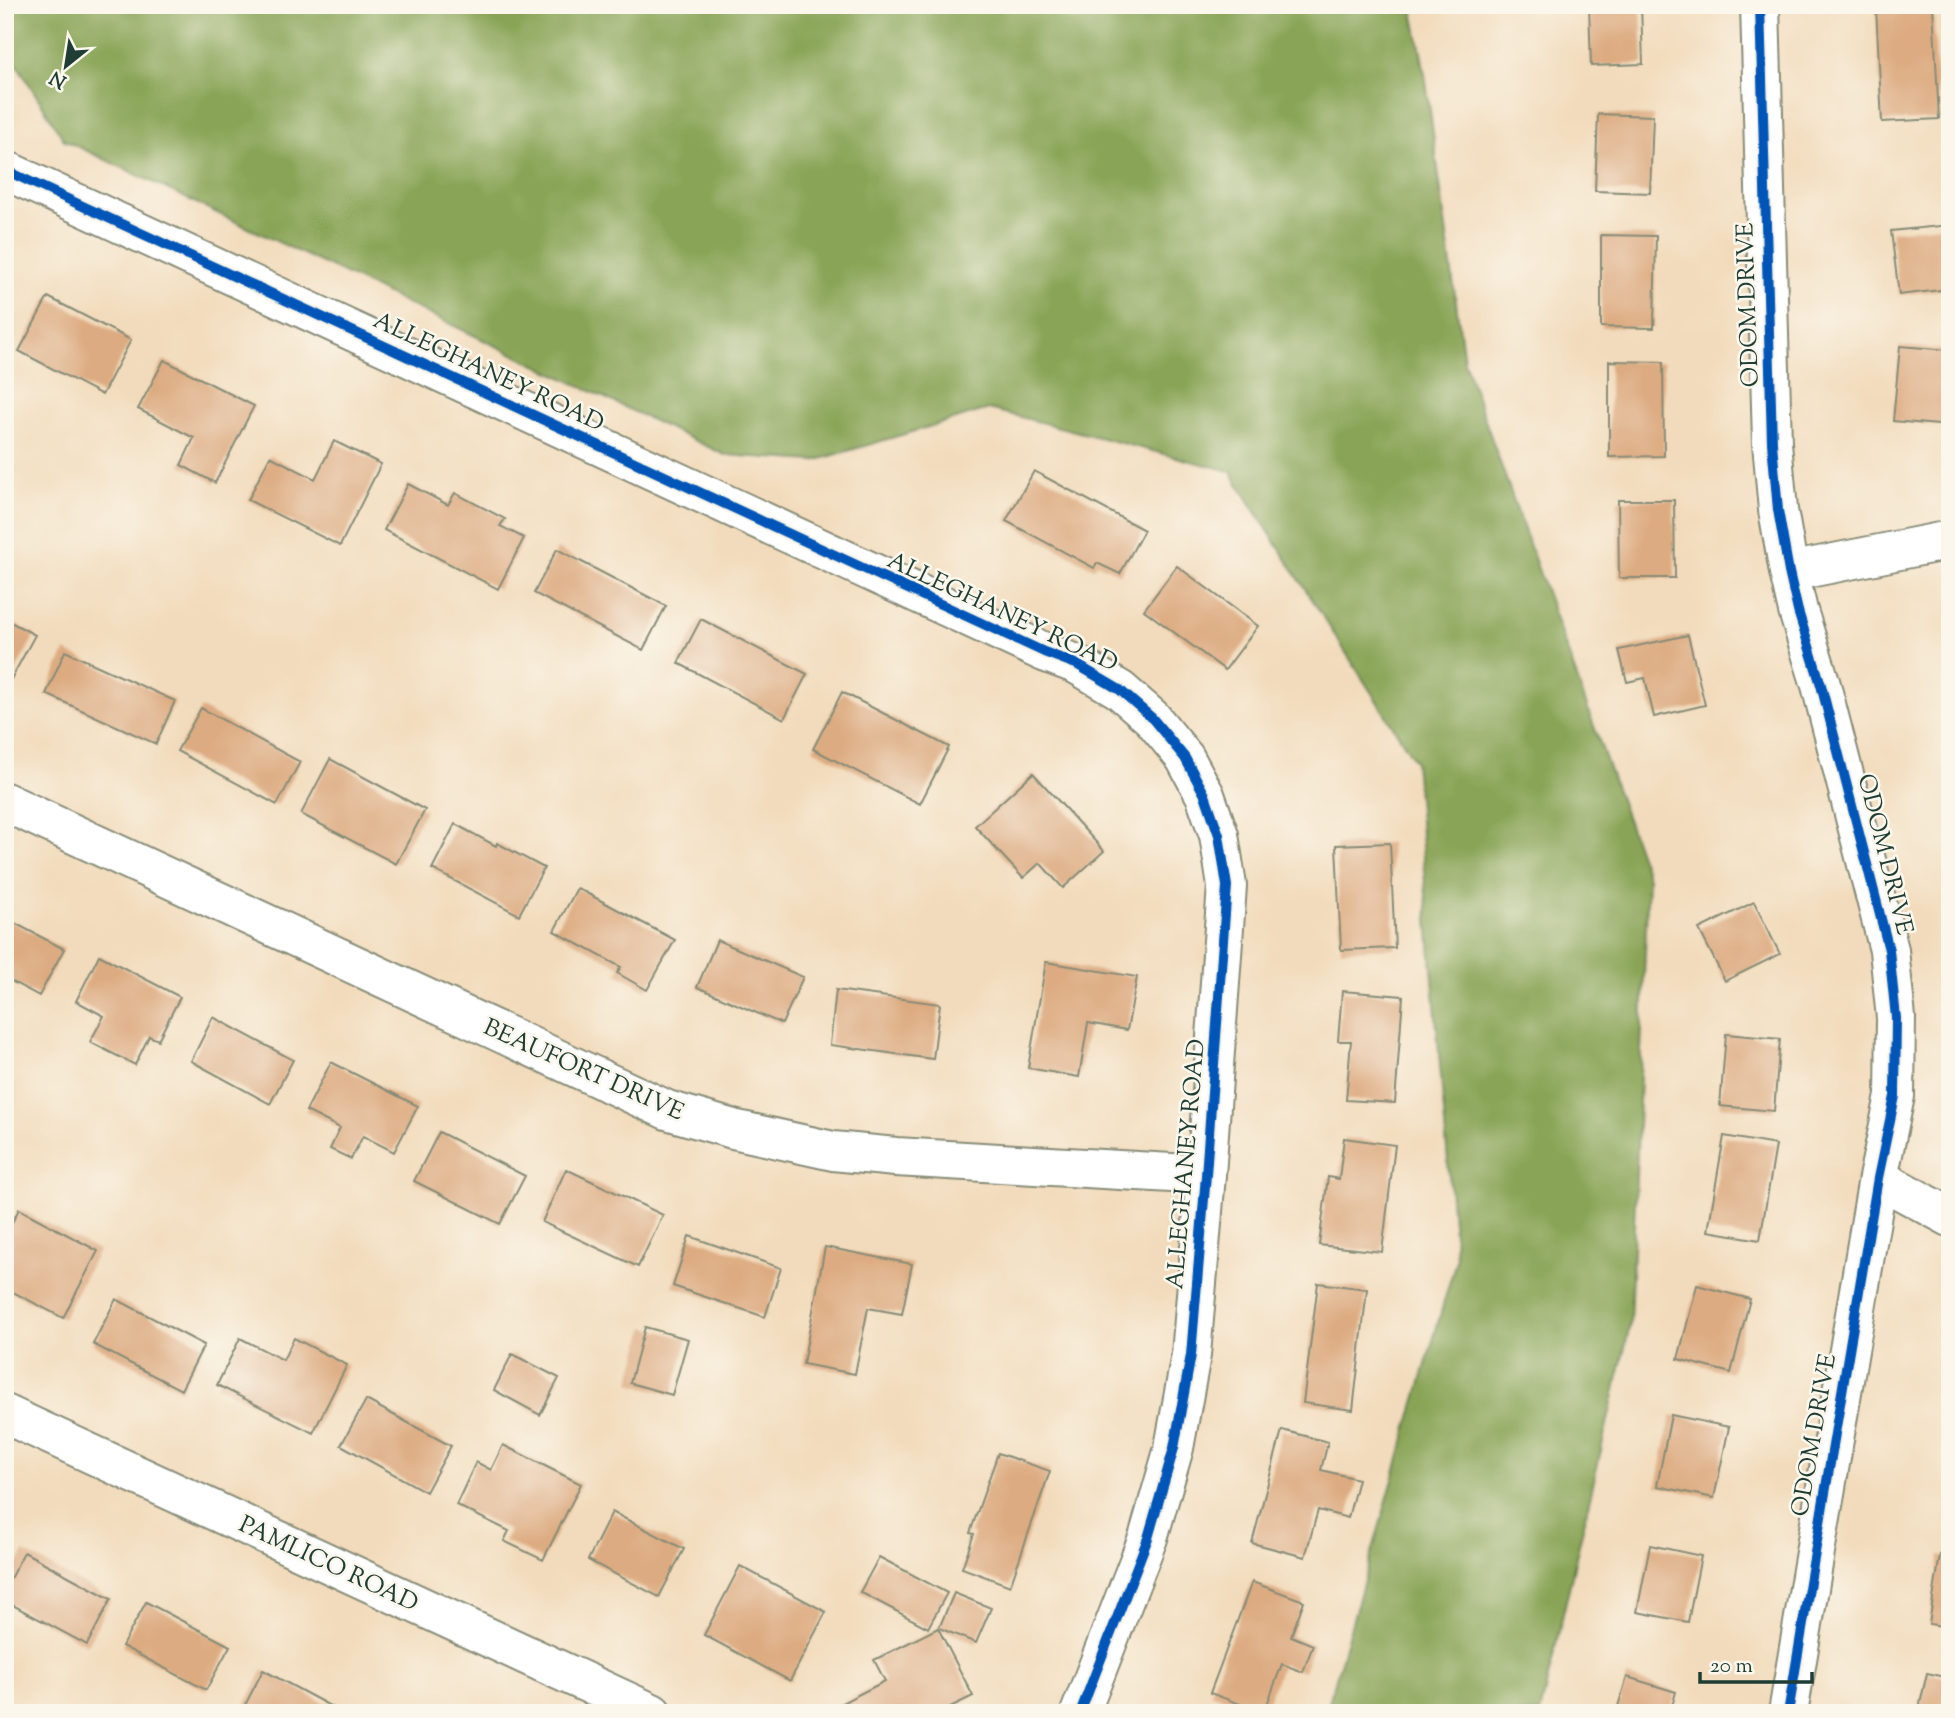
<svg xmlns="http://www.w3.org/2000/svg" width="1955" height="1718" viewBox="0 0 1955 1718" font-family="'Sorts Mill Goudy',serif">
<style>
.forest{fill:#89a456;stroke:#547045;stroke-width:2}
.building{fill:#ddab81}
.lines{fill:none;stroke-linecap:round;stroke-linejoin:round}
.minor-casing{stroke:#888c78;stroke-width:42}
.minor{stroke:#fff;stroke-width:38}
.cycleway-casing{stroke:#fbf7ec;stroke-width:15}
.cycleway{stroke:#0057b8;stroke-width:10}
.labels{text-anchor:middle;stroke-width:5;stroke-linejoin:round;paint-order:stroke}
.street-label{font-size:24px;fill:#1f3d34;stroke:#fbf7ec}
</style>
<rect width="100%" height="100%" fill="#fbf7ec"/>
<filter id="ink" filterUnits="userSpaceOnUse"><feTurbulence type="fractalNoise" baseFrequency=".0143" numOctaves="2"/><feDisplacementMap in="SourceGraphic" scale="14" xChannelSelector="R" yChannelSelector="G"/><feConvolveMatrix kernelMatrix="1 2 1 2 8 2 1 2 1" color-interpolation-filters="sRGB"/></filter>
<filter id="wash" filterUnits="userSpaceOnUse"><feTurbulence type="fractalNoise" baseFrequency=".00686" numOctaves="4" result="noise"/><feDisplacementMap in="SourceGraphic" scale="28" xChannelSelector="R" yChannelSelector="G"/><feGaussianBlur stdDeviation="1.57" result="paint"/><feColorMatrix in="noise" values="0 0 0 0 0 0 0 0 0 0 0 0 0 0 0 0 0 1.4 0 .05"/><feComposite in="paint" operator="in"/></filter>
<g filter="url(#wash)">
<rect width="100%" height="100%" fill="#f2dbbc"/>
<!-- forest -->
<path class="forest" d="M5 5H1412L1425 74 1464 361 1648 878 1630 1325 1540 1713H1326L1456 1260 1415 761 1230 471 989 409 814 461 725 455 64 140 13 58Z"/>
<g id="blocks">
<!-- building -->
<path class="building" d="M1589 5H1641L1643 64 1591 66Z
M1933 5 1939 119 1882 122 1876 7Z
M1598 114 1653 116 1650 193 1595 191Z
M1950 225V260L1946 261 1949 289 1899 295 1891 231Z
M1601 235 1656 236 1654 328 1601 327Z
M48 297 131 340 102 395 19 351Z
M1900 346 1949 350 1947 380H1950V426L1893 421Z
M164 360 254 406 215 483 181 465 194 438 138 409Z
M1609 361 1663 362 1664 456 1609 457Z
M334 441 381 464 340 546 248 500 270 456 315 479Z
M1034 471 1144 530 1120 574 1097 563 1094 568 1006 521Z
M408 484 448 505 455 493 505 519 500 526 524 538 498 589 384 530Z
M1618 500H1674L1675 578H1619Z
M557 549 666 606 643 650 534 593Z
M1177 566 1258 626 1225 670 1144 610Z
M5 619 35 635 10 681 5 679Z
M701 619 807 674 784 719 678 663Z
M1688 635 1705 705 1654 717 1645 678 1627 682 1619 650Z
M65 651 175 701 156 744 46 694Z
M842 692 949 747 920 804 813 749Z
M201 708 300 762 277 805 177 751Z
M330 759 425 810 396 864 301 814Z
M1033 773 1104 851 1063 888 1040 863 1023 878 975 826Z
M455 824 496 846 497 843 544 868 519 915 432 869Z
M1390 843 1395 948 1341 950 1336 845Z
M577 888 675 940 647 990 617 973 621 967 554 931Z
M1754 902 1780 954 1725 981 1699 929Z
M5 918 64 949 39 996 5 978Z
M717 940 803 977 782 1024 697 987Z
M99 955 180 997 158 1040 149 1036 135 1065 90 1042 104 1016 76 1001Z
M1046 962 1137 977 1127 1030 1088 1023 1079 1077 1028 1068Z
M836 990 940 1004 933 1059 830 1045Z
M1342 991 1403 996 1395 1103 1346 1100 1351 1041H1338Z
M213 1017 293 1060 270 1104 191 1061Z
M1726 1034 1780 1039 1774 1111 1720 1106Z
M331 1062 418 1106 394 1152 363 1136 351 1159 330 1149 340 1128 306 1111Z
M439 1132 525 1176 500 1224 414 1181Z
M1724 1136 1776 1145 1760 1240 1708 1231Z
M1344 1138 1395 1145 1382 1252 1319 1245 1328 1177 1339 1179Z
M566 1169 663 1215 638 1267 542 1222Z
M19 1209 98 1251 63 1318 5 1288V1236Z
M689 1236 781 1268 765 1317 673 1286Z
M825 1247 912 1264 902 1314 868 1308 855 1374 803 1364Z
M1318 1283 1367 1289 1353 1410 1303 1403Z
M1697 1285 1750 1299 1731 1373 1678 1359Z
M116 1299 204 1345 181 1390 93 1344Z
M645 1327 688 1339 672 1395 630 1383Z
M240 1338 283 1360 294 1338 347 1365 313 1433 217 1385Z
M512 1354 559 1378 540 1415 494 1390Z
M366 1400 451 1446 426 1492 341 1445Z
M1671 1415 1729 1427 1714 1498 1657 1486Z
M1282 1430 1328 1442 1321 1470 1358 1479 1348 1518 1318 1510 1305 1557 1252 1543Z
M503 1445 581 1484 543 1560 504 1541 509 1531 456 1505 476 1462 491 1470Z
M998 1453 1050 1471 1010 1586 962 1568 974 1534 970 1533Z
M612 1512 684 1549 659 1597 588 1560Z
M1650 1545 1701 1556 1688 1622 1637 1612Z
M24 1552 111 1599 87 1645 5 1601V1588Z
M1940 1555 1950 1557V1627L1929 1624Z
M879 1557 947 1593 928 1628 860 1592Z
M740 1566 826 1612 790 1681 704 1635Z
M1252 1582 1304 1601 1291 1636 1313 1645 1303 1672 1282 1664 1264 1713 1210 1693Z
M954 1593 991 1608 976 1643 939 1628Z
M146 1602 230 1646 206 1690 122 1646Z
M938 1628 973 1696 946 1709 948 1713H844L840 1704 885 1681 874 1660Z
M263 1670 343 1713H241Z
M1927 1673 1950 1678V1713H1918Z
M1627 1677 1676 1692 1670 1713H1616Z"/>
</g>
</g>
<g filter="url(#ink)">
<use href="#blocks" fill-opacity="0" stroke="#888c78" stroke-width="2"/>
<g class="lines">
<!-- minor casing -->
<g class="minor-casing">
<path id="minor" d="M1760 5 1772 443 1778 510 1789 572 1798 611 1821 685 1889 950 1896 1018 1895 1096 1878 1178 1788 1713
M5 170 1044 652 1076 664 1120 690 1152 718 1185 758 1205 795 1219 835 1227 886 1206 1175 1191 1355 1174 1448 1148 1538 1080 1713
M1789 572 1950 540
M5 802 667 1110 733 1129 833 1151 896 1157 1206 1175
M1878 1178 1950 1217
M5 1414 652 1713"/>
</g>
<!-- minor -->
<use href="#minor" class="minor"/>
<!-- cycleway casing -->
<g class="cycleway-casing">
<path id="cycleway" d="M1760 5 1772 443 1778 510 1789 572 1798 611 1821 685 1889 950 1896 1018 1895 1096 1878 1178 1788 1713
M5 170 1044 652 1076 664 1120 690 1152 718 1185 758 1205 795 1219 835 1227 886 1206 1175 1191 1355 1174 1448 1148 1538 1080 1713"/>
</g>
<!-- cycleway -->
<use href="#cycleway" class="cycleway"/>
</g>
</g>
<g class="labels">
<!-- street labels -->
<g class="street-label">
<text transform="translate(1747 305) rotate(-92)" y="8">ODOM DRIVE</text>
<text transform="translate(489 371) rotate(25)" y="8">ALLEGHANEY ROAD</text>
<text transform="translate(1003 611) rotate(25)" y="8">ALLEGHANEY ROAD</text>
<text transform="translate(1886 854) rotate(76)" y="8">ODOM DRIVE</text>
<text transform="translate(584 1069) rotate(24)" y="8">BEAUFORT DRIVE</text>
<text transform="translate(1185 1164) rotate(-85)" y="8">ALLEGHANEY ROAD</text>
<text transform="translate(1813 1435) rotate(-80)" y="8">ODOM DRIVE</text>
<text transform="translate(329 1563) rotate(25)" y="8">PAMLICO ROAD</text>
</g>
</g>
<!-- margin -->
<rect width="1955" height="1718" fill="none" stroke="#fbf7ec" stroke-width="28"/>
<!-- north arrow -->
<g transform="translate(66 66) rotate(210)" stroke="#fbf7ec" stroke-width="5" paint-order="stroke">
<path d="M0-5L12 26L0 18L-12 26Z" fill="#1f3d34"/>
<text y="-10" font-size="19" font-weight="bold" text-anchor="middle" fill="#1f3d34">N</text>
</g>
<!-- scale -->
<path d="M1700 1672v10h112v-10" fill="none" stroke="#1f3d34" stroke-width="3.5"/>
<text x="1710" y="1672" font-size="21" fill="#1f3d34" stroke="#fbf7ec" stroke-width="5" paint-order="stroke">20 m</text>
</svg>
